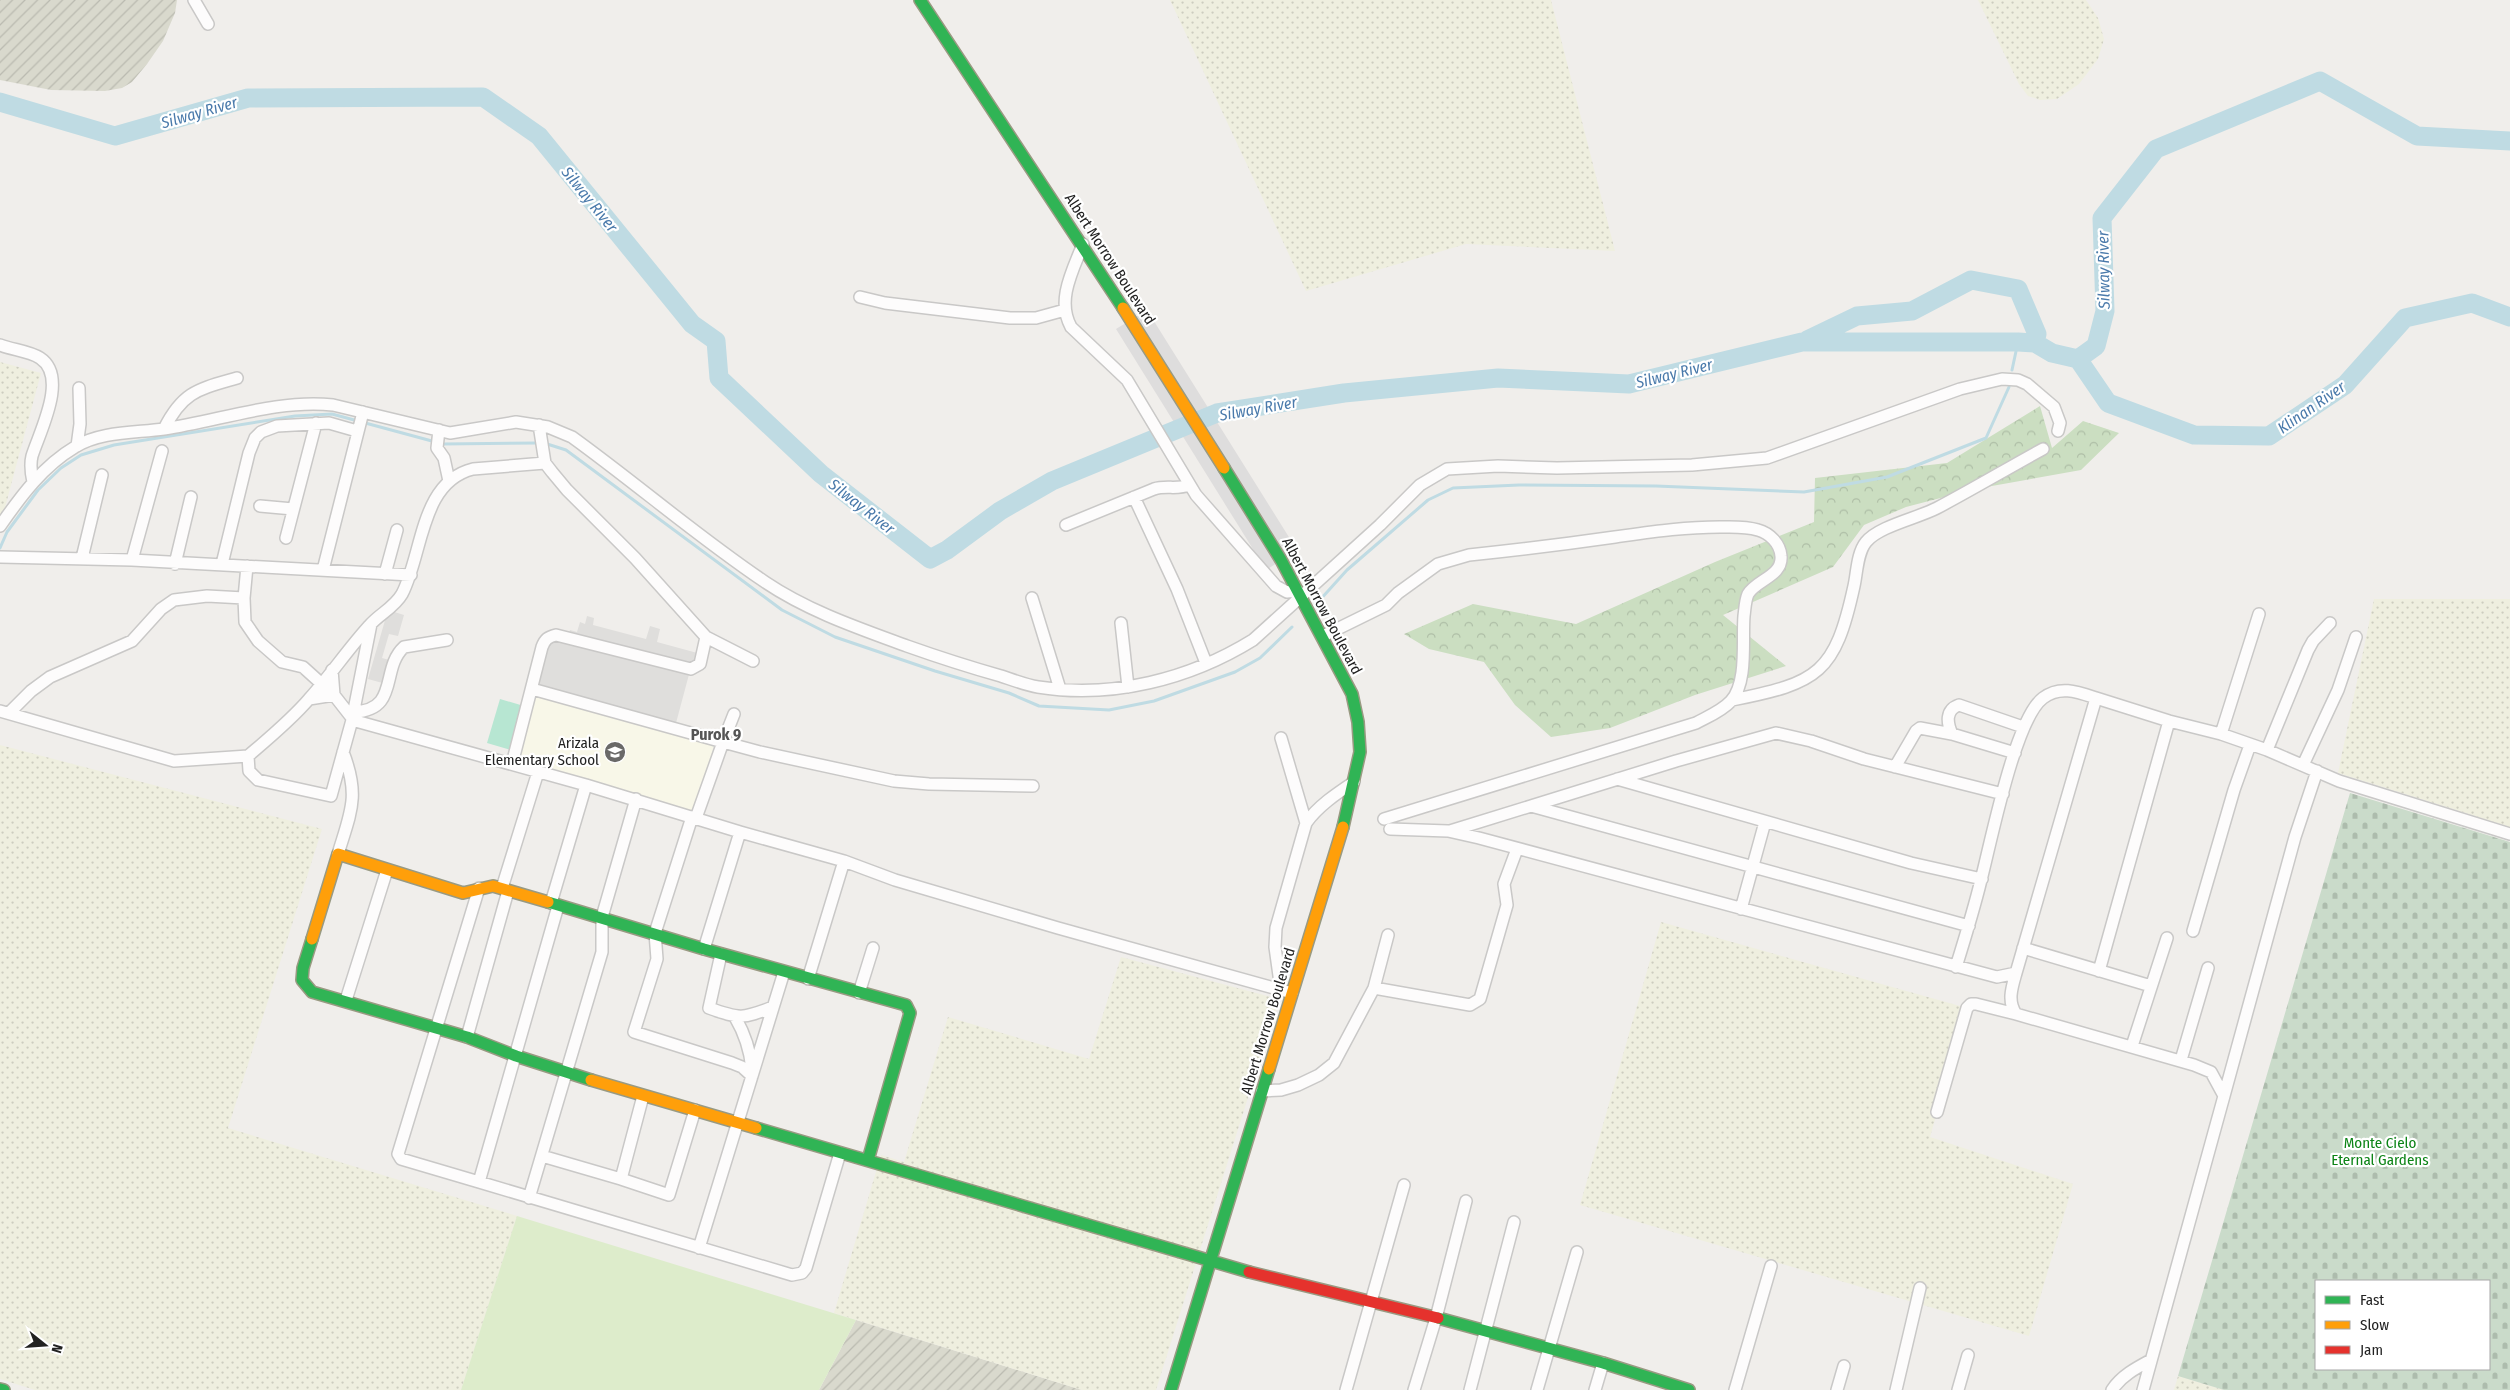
<svg xmlns="http://www.w3.org/2000/svg" width="2510" height="1390" viewBox="0 0 2510 1390" font-family="'Fira Sans Condensed',sans-serif">
<style>
.residential{fill:#dfdedc}
.education{fill:#f8f7e8}
.construction{fill:url(#construction-furrows)}
.farmland{fill:url(#farmland-dots)}
.grass{fill:#ddeccb}
.forest{fill:url(#forest-crowns)}
.cemetery{fill:url(#cemetery-stones);fill-rule:evenodd}
.pitch{fill:#b7e6d2}
.pier{fill:#dedddd}
.lines{fill:none;stroke-linecap:round;stroke-linejoin:round}
.stream{stroke:#bfdbe3;stroke-width:3}
.river{stroke:#bfdbe3;stroke-width:19}
.street-casing{stroke:#c9c8c7;stroke-width:14}
.fast-casing{stroke:#999a82;stroke-width:14}
.slow-casing{stroke:#999a82;stroke-width:14}
.jam-casing{stroke:#999a82;stroke-width:14}
.street{stroke:#fdfcfc;stroke-width:11}
.fast{stroke:#30b455;stroke-width:11}
.slow{stroke:#ff9f0a;stroke-width:11}
.jam{stroke:#e5322d;stroke-width:11}
.labels{text-anchor:middle;stroke-width:4.5;stroke-linejoin:round;paint-order:stroke}
.street-label{font-size:15px;fill:#222;stroke:#fff}
.poi-label{font-size:15px;fill:#222;stroke:#fff;text-anchor:end}
.park-label{font-size:15px;fill:#0c8416;stroke:#fff}
.water-label{font-size:16px;font-style:italic;fill:#4a7aab;stroke:#fff}
.neighbourhood-label{font-size:16px;font-weight:bold;fill:#555;stroke:#fff}
</style>
<defs>
<pattern id="construction-furrows" width="10" height="10" patternUnits="userSpaceOnUse" patternTransform="scale(1.25)"><rect width="10" height="10" fill="#d9d9cd"/><path d="M-1 1l2-2M0 10L10 0M9 11l2-2" fill="none" stroke="#babab0"/></pattern>
<pattern id="farmland-dots" width="8" height="8" patternUnits="userSpaceOnUse" patternTransform="scale(1.25)"><rect width="8" height="8" fill="#efefdf"/><path d="M2 2h.1M6 6h.1" fill="none" stroke="#cdcdbf" stroke-width="1.8" stroke-linecap="round"/></pattern>
<pattern id="forest-crowns" width="20" height="18" patternUnits="userSpaceOnUse" patternTransform="scale(1.25)"><rect width="20" height="18" fill="#cbdec1"/><path d="M2 6a3 3 0 1 1 6 0M12 15a3 3 0 1 1 6 0" fill="none" stroke="#aebea6"/></pattern>
<pattern id="cemetery-stones" width="16" height="16" patternUnits="userSpaceOnUse" patternTransform="scale(1.25)"><rect width="16" height="16" fill="#cadbca"/><path d="M2 7V4a2 2 0 0 1 4 0v3zM10 15v-3a2 2 0 0 1 4 0v3z" fill="#adbcad"/></pattern>
</defs>
<rect width="100%" height="100%" fill="#f0eeeb"/>
<!-- residential -->
<path class="residential" d="M388 610 404 615 398 636 389 634 382 658 393 661 386 684 368 679Z
M587 616 594 618 593 625 646 639 650 626 660 629 657 642 701 654 691 667 676 723 537 689 549 639 566 643 570 630 577 632 580 622 585 624Z"/>
<!-- education -->
<path class="education" d="M535 694 715 742 694 813 516 762Z"/>
<!-- construction -->
<path class="construction" d="M0 0H177L175 13 163 41 147 64 132 82 122 88 105 91 51 90 0 80Z
M856 1320 1082 1390H819Z"/>
<!-- farmland -->
<path class="farmland" d="M1170 0H1551L1615 251 1466 244 1306 291Z
M1978 0H2086L2098 18 2104 39 2098 59 2079 84 2057 99 2040 100 2028 96 2019 84Z
M0 362 41 373 3 515H0Z
M2374 599H2510V827L2338 773Z
M0 745 322 829 228 1128 517 1216 461 1390H35L0 1379Z
M1661 922 1967 1008 1930 1137 2073 1184 2029 1336 1580 1205Z
M1121 957 1279 999 1156 1390H1082L834 1313 881 1155 904 1162 948 1017 1089 1059Z
M2178 1376 2224 1390H2174Z"/>
<!-- grass -->
<path class="grass" d="M517 1216 856 1320 819 1390H461Z"/>
<!-- forest -->
<path class="forest" d="M2040 406 2052 448 2083 421 2119 433 2081 470 1975 489 1906 507 1864 525 1833 567 1723 615 1786 666 1695 695 1610 728 1551 737 1515 705 1484 662 1429 649 1404 634 1473 604 1576 624 1715 562 1814 522 1815 478 1947 463Z"/>
<!-- cemetery -->
<path class="cemetery" d="M2350 793 2510 842V1390H2224L2178 1376ZM2316 1281H2489V1369H2316Z"/>
<!-- pitch -->
<path class="pitch" d="M500 699 524 706 511 750 487 743Z"/>
<!-- pier -->
<path class="pier" d="M1147 310 1297 550 1266 570 1116 329Z"/>
<g class="lines">
<!-- stream -->
<path class="stream" d="M2012 370 2018 342
M544 443 566 450 782 610 835 637 935 671 1009 693 1039 706 1109 710 1154 701 1235 672 1260 658 1292 627
M0 548 7 532 38 490 61 468 81 455 114 445 295 416 332 414 443 444 538 443
M1319 601 1347 570 1428 500 1453 488 1519 485 1656 486 1804 492 1887 477 1986 438 2009 387"/>
<!-- river -->
<path class="river" d="M0 102 115 136 248 98 483 97 539 136 692 324 716 341 719 378 821 474 930 559 947 550 1000 511 1052 481 1217 413 1344 393 1498 378 1629 384 1802 342H2018L2035 343 2052 353 2078 359 2096 346 2105 311 2102 218 2156 149 2320 81 2417 136 2510 141
M1807 340 1857 316 1912 311 1971 280 2018 289 2037 334 2035 343
M2078 359 2108 403 2194 435 2269 436 2345 385 2405 318 2472 303 2510 317"/>
<!-- street casing -->
<g class="street-casing">
<path id="street" d="M194 0 208 24
M1083 244C1073 270 1056 300 1071 327L1127 380 1196 495 1276 586 1287 592 1298 591
M860 297 885 303 1010 318H1036L1065 310
M0 345C13 350 29 351 40 358 69 377 39 433 32 456 30 464 31 473 33 482
M164 429C183 391 199 389 237 378
M439 430 437 448 444 458 449 481
M77 446 80 424 79 388
M1134 497 1177 589 1206 663
M260 506 293 509
M1066 525 1154 489C1166 485 1177 490 1189 485
M0 526C21 496 43 466 75 447 101 431 136 433 164 429 219 421 277 399 333 405L450 433 516 422 548 427 572 437C637 484 698 537 765 582 808 611 858 628 907 646 938 657 969 667 1001 676 1013 680 1026 685 1038 687 1112 699 1190 679 1253 640L1380 525 1420 485 1447 469 1498 466 1557 468 1692 465 1767 458 1960 389 2002 379 2018 380 2027 384 2054 407 2060 423 2058 431
M286 538 316 423
M0 557 132 560 411 575
M82 558 102 475
M132 560 162 451
M175 564 191 497
M222 564 249 453 255 438 261 432 277 426 329 423 357 431
M323 570 363 412
M385 574 397 530
M244 598 245 622 258 641 282 662 303 667 334 695 352 718
M1032 598 1060 689
M1121 623 1128 687
M371 624 352 720 586 785 740 832 844 861 895 880 1058 928 1292 993
M1323 636 1386 605 1398 593 1438 564 1469 555C1517 550 1566 544 1615 537 1651 532 1683 527 1720 527 1732 527 1745 526 1758 530 1769 533 1780 543 1781 556 1783 576 1756 580 1748 594 1745 601 1745 609 1744 616 1742 640 1748 682 1731 701 1722 711 1707 717 1696 723L1384 819
M706 637 753 661
M532 689 723 742 734 714
M309 699 334 695 332 670
M1732 700C1819 683 1835 673 1854 586 1857 573 1857 553 1866 542 1879 526 1918 518 1937 508 1973 489 2008 468 2043 449
M0 711 174 761 248 756
M10 712 31 691 50 677 132 641 161 609 174 600 207 596 244 598 247 566
M354 712C400 710 380 669 404 647L447 640
M352 720 331 796 258 780 249 771 248 756C269 738 291 720 309 699 330 676 348 649 369 626 379 614 394 608 402 594 423 554 420 482 473 469L545 463
M1952 734C1947 723 1945 710 1959 705L2023 727
M2221 734 2259 614
M1281 738 1306 823
M2267 750 2308 650 2313 641 2330 623
M512 764 542 647C545 639 548 637 556 635L691 669 700 664 706 637 635 558 567 490 552 472 545 463 539 425
M2303 765 2338 690 2356 637
M1895 767 1916 731 1920 728 1952 734 2015 753
M1617 779 1911 863 1982 879
M1531 806 1676 761 1776 733 1811 741 1864 759 2003 794
M692 817 655 933 657 959 634 1032 732 1063 742 1067 752 1076
M696 818 723 742 760 752 894 781 929 784 1033 786
M1390 829 1448 831 1479 838 1997 977 2016 973 2096 698 2169 721 2221 734 2267 750 2339 781 2510 834
M1450 831 1531 806 1969 926
M338 854C351 811 360 796 343 752
M479 888 398 1154 401 1159 479 1182
M502 888 538 772
M551 903 586 785
M558 906 479 1182 792 1275 802 1273 806 1268 840 1153
M1741 909 1765 822
M2193 931 2234 790 2250 745
M2023 948 2151 986
M704 949 740 832
M721 954 709 1008C740 1019 742 1019 773 1007
M1956 967C1965 938 1974 909 1981 880 1991 842 2015 719 2043 698 2060 685 2078 692 2096 698
M2099 971 2169 721
M2016 973C2012 987 2007 1001 2016 1014L2194 1065 2211 1072 2224 1096 2143 1390
M808 979 844 861
M1374 988 1470 1005 1480 999 1507 905 1504 884 1517 849
M1281 990 1275 947 1276 928 1306 823C1318 806 1336 794 1354 782
M859 993 873 948
M346 1000 387 870
M735 1017C745 1034 750 1049 752 1069
M467 1037 508 891
M2132 1046 2167 938
M2181 1060 2208 968
M1262 1091 1281 1090 1298 1085 1319 1075 1334 1063 1374 988 1388 935
M2224 1096 2295 837 2317 771
M1937 1112 1967 1008 1971 1004H1976L2016 1014
M542 1156 621 1179 643 1096
M621 1179 669 1195 695 1110
M529 1198 602 952V917L636 799
M699 1248 784 972
M1346 1390 1404 1185
M1414 1390 1436 1318 1466 1201
M1470 1390 1514 1222
M1537 1390 1577 1252
M1595 1390 1603 1363
M1735 1390 1771 1266
M1837 1390 1844 1366
M1896 1390 1920 1288
M1958 1390 1968 1355
M2112 1390C2121 1376 2136 1368 2151 1360"/>
</g>
<!-- fast casing -->
<g class="fast-casing">
<path id="fast" d="M920 0 1123 308
M1224 468 1281 560 1352 694 1358 722 1360 752 1343 827
M548 902 704 949 906 1005 910 1013 868 1160
M312 939 303 968 302 980 312 992 467 1037 516 1056 591 1080
M756 1128 1249 1272
M1438 1318 1603 1363 1689 1390
M0 1389 4 1390
M1171 1390 1269 1069"/>
</g>
<!-- slow casing -->
<g class="slow-casing">
<path id="slow" d="M1123 308 1224 468
M312 939 338 854 463 893 493 886 548 902
M1269 1069 1343 827
M591 1080 756 1128"/>
</g>
<!-- jam casing -->
<g class="jam-casing">
<path id="jam" d="M1249 1272 1438 1318"/>
</g>
<!-- street -->
<use href="#street" class="street"/>
<!-- fast -->
<use href="#fast" class="fast"/>
<!-- slow -->
<use href="#slow" class="slow"/>
<!-- jam -->
<use href="#jam" class="jam"/>
</g>
<!-- icons -->
<defs>
<g id="school-disc" transform="scale(1.125)"><circle r="9.5" fill="#6a6968" stroke="#fff"/><path d="M0-5L7-2L0 1L-7-2ZM-4 1L0 2.5L4 1V4Q0 6-4 4Z" fill="#fff"/></g>
</defs>
<g fill-rule="evenodd">
<use href="#school-disc" x="615" y="752"/>
</g>
<g class="labels">
<!-- street labels -->
<g class="street-label">
<text transform="translate(1110 259) rotate(57)" y="5">Albert Morrow Boulevard</text>
<text transform="translate(1322 606) rotate(62)" y="5">Albert Morrow Boulevard</text>
<text transform="translate(1268 1021) rotate(-73)" y="5">Albert Morrow Boulevard</text>
</g>
<!-- poi labels -->
<g class="poi-label">
<text x="599" y="748">Arizala<tspan x="599" dy="17">Elementary School</tspan></text>
</g>
<!-- park labels -->
<g class="park-label">
<text x="2380" y="1148">Monte Cielo<tspan x="2380" dy="17">Eternal Gardens</tspan></text>
</g>
<!-- water labels -->
<g class="water-label">
<text transform="translate(199 112) rotate(-16)" y="6">Silway River</text>
<text transform="translate(590 199) rotate(51)" y="6">Silway River</text>
<text transform="translate(2103 270) rotate(-91)" y="6">Silway River</text>
<text transform="translate(1674 373) rotate(-14)" y="6">Silway River</text>
<text transform="translate(2311 407) rotate(-35)" y="6">Klinan River</text>
<text transform="translate(1258 408) rotate(-10)" y="6">Silway River</text>
<text transform="translate(862 506) rotate(38)" y="6">Silway River</text>
</g>
<!-- neighbourhood labels -->
<g class="neighbourhood-label">
<text x="716" y="740">Purok 9</text>
</g>
</g>
<!-- legend -->
<rect x="2315" y="1280" width="175" height="90" fill="#ffffff" stroke="#a7a7a7"/>
<rect x="2325" y="1296" width="25" height="8" fill="#30b455" stroke="#a7a7a7"/>
<text x="2360" y="1305" font-size="15" fill="#222222">Fast</text>
<rect x="2325" y="1321" width="25" height="8" fill="#ff9f0a" stroke="#a7a7a7"/>
<text x="2360" y="1330" font-size="15" fill="#222222">Slow</text>
<rect x="2325" y="1346" width="25" height="8" fill="#e5322d" stroke="#a7a7a7"/>
<text x="2360" y="1355" font-size="15" fill="#222222">Jam</text>
<!-- north arrow -->
<g transform="translate(45 1345) rotate(107)" stroke="#ffffff" stroke-width="4" paint-order="stroke">
<path d="M0-4L9 19L0 12L-9 19Z" fill="#222222"/>
<text y="-8" font-size="14" font-weight="bold" text-anchor="middle" fill="#222222">N</text>
</g>
</svg>
